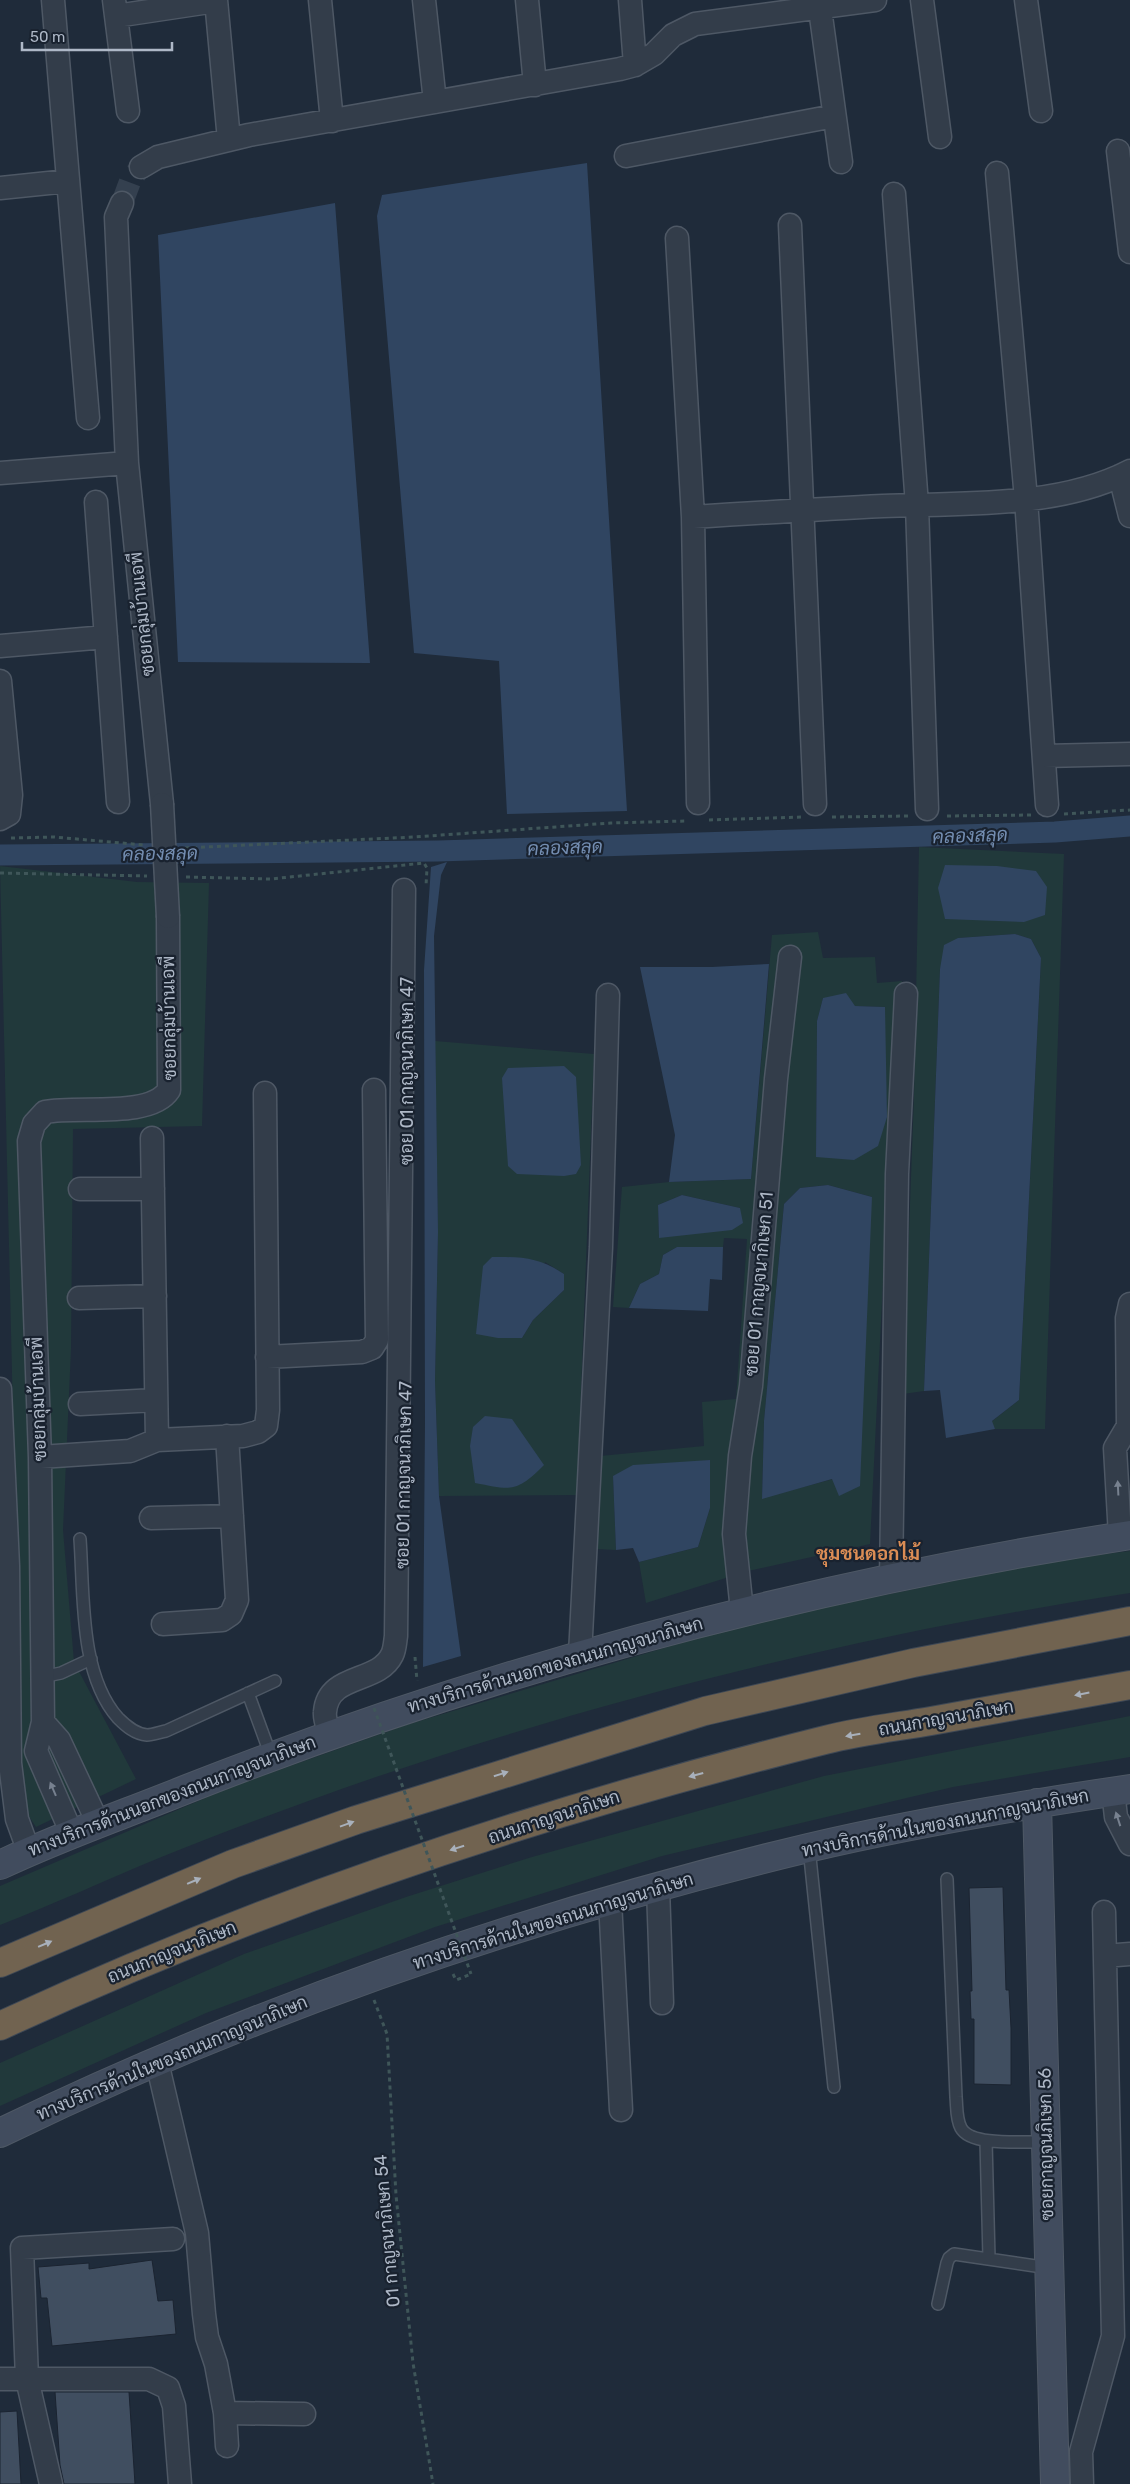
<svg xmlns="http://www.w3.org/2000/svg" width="1130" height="2484" viewBox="0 0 1130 2484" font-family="Rubik,Sarabun,sans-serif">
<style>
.green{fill:#21393b;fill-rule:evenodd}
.water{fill:#304561}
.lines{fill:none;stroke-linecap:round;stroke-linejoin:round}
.canal{stroke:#304561;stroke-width:21}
.building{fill:#404e60;stroke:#1b2431}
.minor-tunnel{stroke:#34404f;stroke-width:22;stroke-dasharray:22 11;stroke-linecap:butt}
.service-casing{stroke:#4e5865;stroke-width:14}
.minor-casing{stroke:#4e5865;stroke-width:25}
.secondary-casing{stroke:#4e5865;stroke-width:30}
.motorway-casing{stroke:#3e4855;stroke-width:30}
.path{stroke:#3f5659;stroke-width:3;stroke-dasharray:4 4;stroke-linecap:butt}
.service{stroke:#333d4a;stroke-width:11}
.minor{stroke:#333d4a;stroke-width:22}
.secondary{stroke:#414c5e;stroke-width:28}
.motorway{stroke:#716350;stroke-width:28}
.minor-bridge-casing{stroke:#4e5865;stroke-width:25;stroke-linecap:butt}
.path-bridge{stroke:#3f5659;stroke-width:3;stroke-dasharray:4 4;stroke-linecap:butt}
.minor-bridge{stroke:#333d4a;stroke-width:22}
.oneway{fill:#77818f}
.oneway2{fill:#a8b0bb}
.labels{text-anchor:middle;stroke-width:4.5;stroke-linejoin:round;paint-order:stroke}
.street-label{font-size:18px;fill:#aeb8c7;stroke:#19222f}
.water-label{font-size:19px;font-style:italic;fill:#748eb2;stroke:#19222f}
.neighbourhood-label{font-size:19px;font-weight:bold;fill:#db8d55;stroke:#19222f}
</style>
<rect width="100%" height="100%" fill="#1f2b3a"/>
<!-- green -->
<path class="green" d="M919 847 1064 854 1045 1429H995L991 1422 1019 1400 1041 958 1031 939 1015 934 958 938 940 969 924 1391 903 1394 914 1096Z
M0 866 137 882 209 883 202 1126 73 1129 71 1349 63 1530 74 1662 136 1779 36 1827 26 1812 18 1771V1627Z
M818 932 823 958 875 957 877 983 902 981 889 1160 870 1544 748 1571 646 1603 639 1562 698 1547 710 1508V1460L613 1476 616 1550 596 1549 600 1456 704 1446 702 1402 736 1399 747 1239 724 1238 723 1247H677L663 1255 659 1274 640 1284 629 1308 613 1307 622 1187 669 1182 751 1179 772 935ZM823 998 855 1006 885 1007 816 1156 817 1021ZM828 1185 872 1197 833 1479 762 1498 764 1421 784 1204 800 1188ZM682 1195 740 1208 659 1238 658 1205Z
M435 1041 594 1054 577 1495 439 1496 435 1381 438 1232ZM545 1262 564 1274V1290L533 1320 522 1338Z
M1130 1551V1593C874 1632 621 1694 376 1777 304 1802 228 1830 159 1858 106 1880 54 1904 0 1925V1886L231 1787 406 1725 748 1623 1056 1560Z
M1130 1716V1757L953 1787 662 1856 435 1927 206 2013 0 2106V2063L244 1954 406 1897 532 1857 824 1776Z"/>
<!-- water -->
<path class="water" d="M587 163 627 811 507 814 499 661 414 653 377 216 382 195Z
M335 203 370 663 178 662 158 235Z
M447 862 441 875 434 936 438 1232 435 1381 439 1496 461 1656 423 1667 425 1423 424 970 431 867Z
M945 865 997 866 1036 871 1047 887 1045 915 1024 922 945 919 938 888Z
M1015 934 1031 939 1041 958 1019 1400 992 1421 995 1429 946 1438 940 1390 924 1391 940 969 944 945 958 938Z
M769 964 751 1179 669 1182 675 1135 640 967H712Z
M846 993 855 1006 885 1007 887 1117 878 1146 854 1160 816 1157 817 1021 823 998Z
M564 1066 576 1077 581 1165 576 1174 564 1176 517 1174 508 1166 502 1078 508 1068Z
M828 1185 872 1197 860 1486 839 1496 832 1479 762 1499 764 1421 784 1204 800 1188Z
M682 1195 740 1208 743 1223 732 1230 659 1238 658 1205Z
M677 1247H723L722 1280 710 1279 708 1311 629 1308 640 1284 659 1274 663 1255Z
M492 1257C522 1257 538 1257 564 1274V1290L533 1320 522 1338H498L476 1334 483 1266Z
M485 1416 512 1419 544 1465C516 1493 512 1490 475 1483L470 1446 473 1427Z
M710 1460V1508L698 1547 639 1562 633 1548 616 1550 613 1476 633 1465Z"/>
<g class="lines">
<!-- canal -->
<path class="canal" d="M0 855 438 851 1055 832 1130 826"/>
</g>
<!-- building -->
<path class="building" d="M1003 1887 1006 1990H1009L1011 2028V2085L974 2084V2019H971L970 1991H972L969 1888Z
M152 2260 158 2301 173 2300 176 2334 52 2346 47 2298H41L38 2267 89 2263V2269Z
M55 2392H129L135 2484H64L60 2465Z
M17 2411 21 2484H0V2412Z"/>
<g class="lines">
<!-- minor-tunnel -->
<path class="minor-tunnel" d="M122 203 131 179 141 167"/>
<!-- service casing -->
<g class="service-casing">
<path id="service" d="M80 1539C84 1594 79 1674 118 1718 126 1726 135 1734 147 1735 153 1735 160 1732 166 1731L275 1681
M42 1677 61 1673 91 1659
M248 1693 271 1756
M809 1848 834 2087
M947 1879 956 2097C957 2107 956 2119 961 2128 971 2147 1026 2141 1046 2142
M986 2141 989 2258
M938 2304 947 2263 949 2258 954 2254 1049 2268"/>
</g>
<!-- minor casing -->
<g class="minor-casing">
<path id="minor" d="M53 0 88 418
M114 0 128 111
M216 0 229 140
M320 0 332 121
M424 0 435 102
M527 0 535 85
M630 0 635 65
M922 0 940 137
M1026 0 1041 111
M820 9 841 162
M116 16 216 1
M1118 151 1130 252
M626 156 834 116
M141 167 158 157 249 135 620 69 635 65 654 54 673 35 695 24 875 0
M997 173 1026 499 1047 805
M0 188 68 181
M894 194 917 505 927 809
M122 203 116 217 127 463 162 804
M790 225 815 804
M677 238 693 517 698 803
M0 473 127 463
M1120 476 1130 516
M96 502 118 802
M693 517C756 513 819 509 883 506 962 503 1059 508 1130 471
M0 646 106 637
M0 681 11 795 9 814 0 819
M1044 756 1130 754
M152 1138 157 1440
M80 1189H153
M79 1298 155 1296
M267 1357 362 1352 372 1348 377 1340 374 1090
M0 1389 8 1566 10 1763 17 1819 29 1852
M80 1404 156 1400
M40 1457 130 1451 157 1440 243 1436 258 1432 266 1426 268 1410 265 1093
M151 1518 232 1516
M1120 1536 1115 1448 1128 1426 1127 1318 1130 1304
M891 1579 897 1174 906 994
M742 1611 734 1534 740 1456 751 1386 776 1079 790 957
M163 1624 222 1620 231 1614 237 1600 227 1436
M580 1655 601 1247 608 995
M43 1722 59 1740 98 1823
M330 1735C328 1728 324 1719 325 1712 328 1673 378 1684 392 1655 395 1649 395 1642 396 1636L404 890
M1113 1791 1116 1817 1130 1844
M72 1834 36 1751 43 1722 40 1457 29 1141 34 1124 45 1112C77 1105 150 1119 169 1090L168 917
M658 1888 662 2003
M610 1901 621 2110
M1105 1956 1130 1954
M157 2062 197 2233 204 2314 207 2337 216 2364 225 2413 227 2446
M0 2379H149L168 2388 174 2406 180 2484
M225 2413 304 2414
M51 2484 27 2379 22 2248 173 2239
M1082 2484 1081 2452 1113 2336 1104 1912"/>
</g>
<!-- secondary casing -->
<g class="secondary-casing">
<path id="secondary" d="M1037 1803 1055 2484
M0 1865C61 1836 125 1814 187 1789 491 1669 807 1585 1130 1535
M0 2133C257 2008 530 1915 808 1848 914 1823 1022 1805 1130 1789"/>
</g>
<!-- motorway casing -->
<g class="motorway-casing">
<path id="motorway" d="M0 1963 233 1864 356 1820 705 1711 913 1663 1130 1621
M0 2026C262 1904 545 1810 825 1740 860 1731 896 1727 931 1721 997 1709 1064 1697 1130 1685"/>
</g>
<!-- path -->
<path class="path" d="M1064 814 1130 810
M947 816 1031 815
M832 817 908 816
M709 820 801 817
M11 838 54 837 144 845
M185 848 414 837 611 823 686 821
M0 873 147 876
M186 877 271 879 424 863 427 868 426 886
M415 1657 417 1681
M453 1974 456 1980 471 1974
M374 2000 387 2034 396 2195 413 2363 433 2484"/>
<!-- service -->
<use href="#service" class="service"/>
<!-- minor -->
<use href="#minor" class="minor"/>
<!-- secondary -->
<use href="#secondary" class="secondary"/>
<!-- motorway -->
<use href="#motorway" class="motorway"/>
<!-- minor-bridge casing -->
<g class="minor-bridge-casing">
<path id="minor-bridge" d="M162 804 168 917"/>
</g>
<!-- path-bridge -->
<path class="path-bridge" d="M374 1708 471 1974"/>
<!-- minor-bridge -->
<use href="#minor-bridge" class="minor-bridge"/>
</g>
<!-- one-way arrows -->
<defs><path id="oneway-solid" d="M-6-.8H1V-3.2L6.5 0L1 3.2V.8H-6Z" transform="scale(1.25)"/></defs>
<g class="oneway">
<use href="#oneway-solid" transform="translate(1118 1488) rotate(-93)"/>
<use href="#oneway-solid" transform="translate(53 1789) rotate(-113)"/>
<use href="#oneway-solid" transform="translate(1118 1819) rotate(-108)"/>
</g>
<g class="oneway2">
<use href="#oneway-solid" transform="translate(1082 1694) rotate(169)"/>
<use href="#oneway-solid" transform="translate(853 1735) rotate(170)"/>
<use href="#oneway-solid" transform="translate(501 1774) rotate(-17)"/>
<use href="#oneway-solid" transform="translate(696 1775) rotate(165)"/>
<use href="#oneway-solid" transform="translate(347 1824) rotate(-20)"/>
<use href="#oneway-solid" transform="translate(457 1848) rotate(162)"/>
<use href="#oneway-solid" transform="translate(194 1881) rotate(-23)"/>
<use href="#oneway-solid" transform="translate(45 1944) rotate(-23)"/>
</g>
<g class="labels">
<!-- street labels -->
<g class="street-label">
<text transform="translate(142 614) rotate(-96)" y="6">ซอยกลุ่มบ้านเอพี</text>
<text transform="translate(169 1018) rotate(-91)" y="6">ซอยกลุ่มบ้านเอพี</text>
<text transform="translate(407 1071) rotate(-90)" y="6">ซอย 01 กาญจนาภิเษก 47</text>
<text transform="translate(759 1284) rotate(-85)" y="6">ซอย 01 กาญจนากิเษก 51</text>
<text transform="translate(38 1399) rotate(-92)" y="6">ซอยกลุ่มบ้านเอพี</text>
<text transform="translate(404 1475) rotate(-89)" y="6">ซอย 01 กาญจนาภิเษก 47</text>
<text transform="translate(555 1665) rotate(-16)" y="6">ทางบริการด้านนอกของถนนกาญจนาภิเษก</text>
<text transform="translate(946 1718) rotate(-10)" y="6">ถนนกาญจนาภิเษก</text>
<text transform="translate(172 1796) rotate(-21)" y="6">ทางบริการด้านนอกของถนนกาญจนาภิเษก</text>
<text transform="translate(554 1817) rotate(-18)" y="6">ถนนกาญจนาภิเษก</text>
<text transform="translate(945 1823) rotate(-11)" y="6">ทางบริการด้านในของถนนกาญจนาภิเษก</text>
<text transform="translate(553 1921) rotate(-17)" y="6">ทางบริการด้านในของถนนกาญจนาภิเษก</text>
<text transform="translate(172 1952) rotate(-22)" y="6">ถนนกาญจนาภิเษก</text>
<text transform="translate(172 2058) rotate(-23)" y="6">ทางบริการด้านในของถนนกาญจนาภิเษก</text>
<text transform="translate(1046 2144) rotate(-91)" y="6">ซอยกาญจนภิเษก 56</text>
<text transform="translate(387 2231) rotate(-95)" y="6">01 กาญจนาภิเษก 54</text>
</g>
<!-- water labels -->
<g class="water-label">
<text transform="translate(970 835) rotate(-2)" y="7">คลองสลุด</text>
<text transform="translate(565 847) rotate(-2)" y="7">คลองสลุด</text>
<text transform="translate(160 853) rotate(-1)" y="7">คลองสลุด</text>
</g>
<!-- neighbourhood labels -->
<g class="neighbourhood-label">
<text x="868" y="1560">ชุมชนดอกไม้</text>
</g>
</g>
<!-- scale -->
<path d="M22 42v8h150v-8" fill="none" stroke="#aeb8c7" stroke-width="2.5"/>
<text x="30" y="42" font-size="15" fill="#aeb8c7" stroke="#19222f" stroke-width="4" paint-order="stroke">50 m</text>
</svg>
